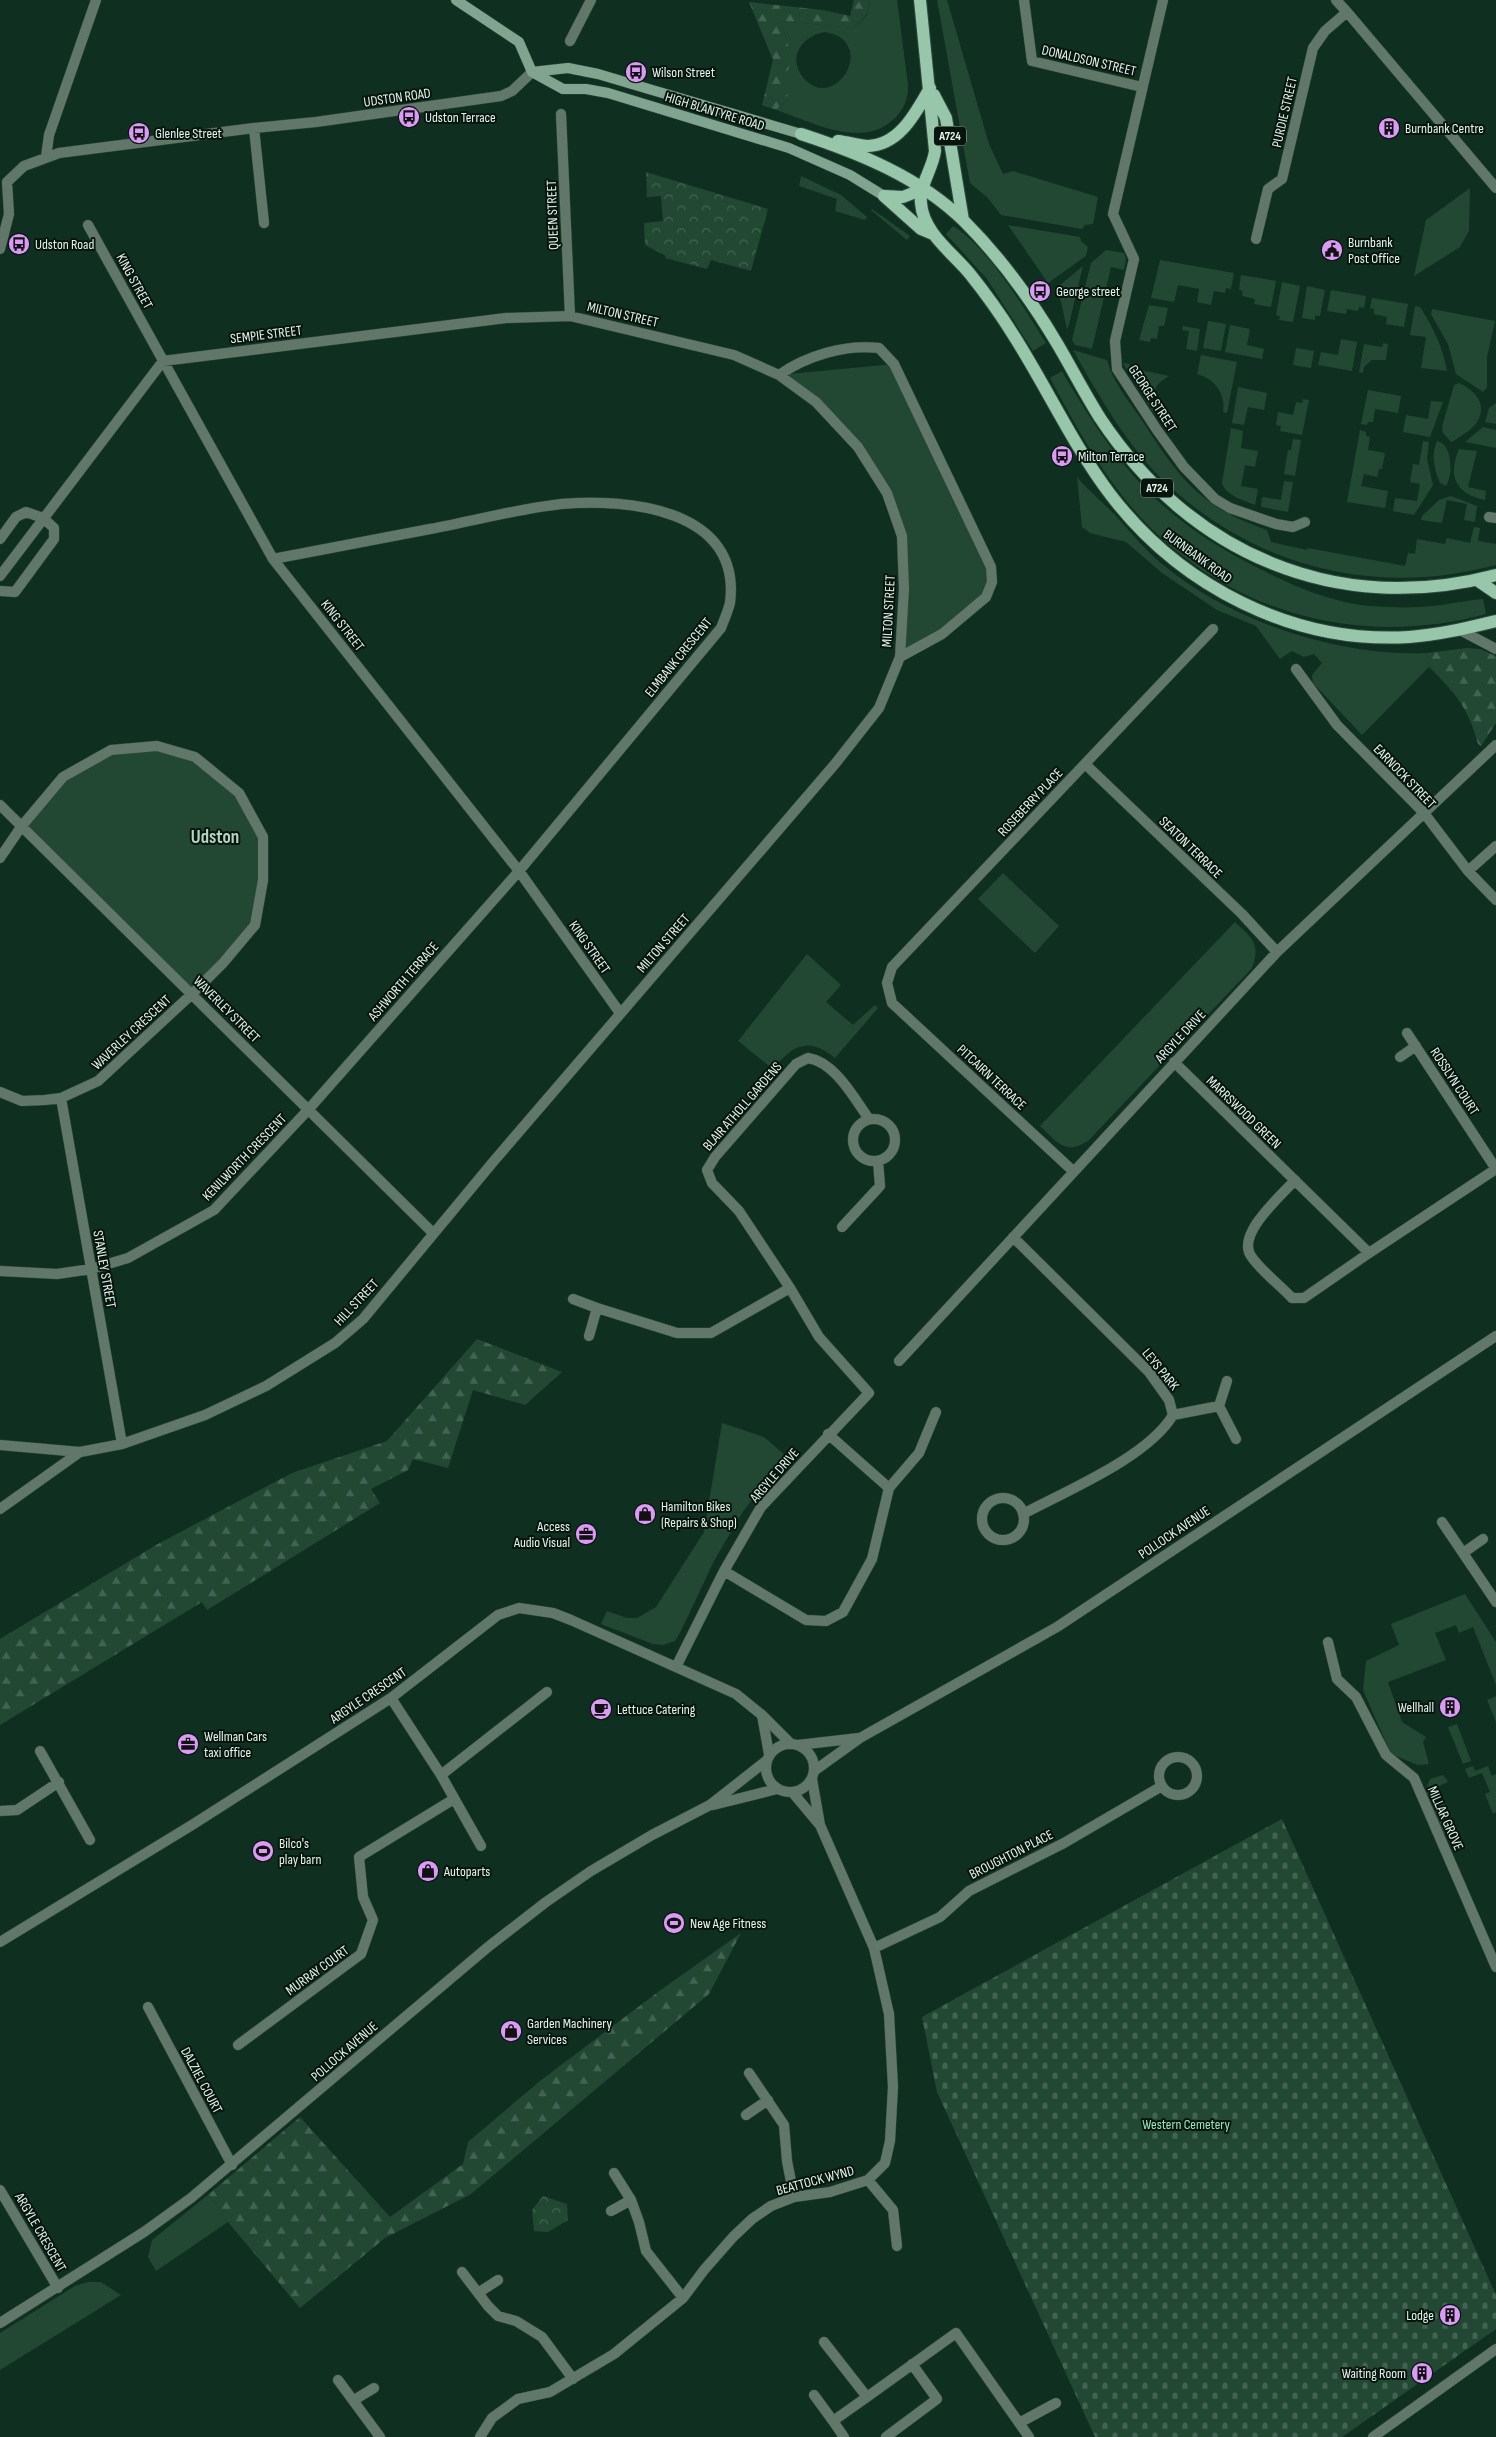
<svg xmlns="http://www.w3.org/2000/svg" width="1496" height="2437" viewBox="0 0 1496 2437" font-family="'Sofia Sans Condensed',sans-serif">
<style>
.grass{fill:#224834;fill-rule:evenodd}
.forest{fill:url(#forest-firs)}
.cemetery{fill:url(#cemetery-stones)}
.park{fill:url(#park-crowns)}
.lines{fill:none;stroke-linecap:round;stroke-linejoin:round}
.minor-casing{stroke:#2d4c3c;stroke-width:11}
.tertiary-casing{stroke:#2d4c3c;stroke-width:11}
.secondary-casing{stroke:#2d4c3c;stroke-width:11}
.primary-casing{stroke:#2d4c3c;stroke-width:14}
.minor{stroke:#61776a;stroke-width:10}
.tertiary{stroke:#61776a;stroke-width:10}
.secondary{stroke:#80a48f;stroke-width:10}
.primary{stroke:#97c6ab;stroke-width:12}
.labels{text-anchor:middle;stroke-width:4;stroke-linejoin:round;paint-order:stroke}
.shield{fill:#07150e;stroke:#a1b2a8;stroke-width:1}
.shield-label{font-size:12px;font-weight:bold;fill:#e3f5ea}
.street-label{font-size:14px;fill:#e3f5ea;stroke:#07150e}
.poi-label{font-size:14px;fill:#e3f5ea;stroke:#07150e;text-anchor:start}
.park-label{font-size:14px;fill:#95e8bb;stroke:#07150e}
.district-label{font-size:19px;font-weight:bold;fill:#b1d5c0;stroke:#07150e}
</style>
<defs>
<pattern id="forest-firs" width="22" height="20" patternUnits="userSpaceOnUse" patternTransform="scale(1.25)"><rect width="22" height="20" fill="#224834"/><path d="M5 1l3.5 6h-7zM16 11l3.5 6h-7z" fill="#426352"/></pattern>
<pattern id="cemetery-stones" width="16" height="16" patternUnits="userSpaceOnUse" patternTransform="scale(1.25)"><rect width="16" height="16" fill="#224834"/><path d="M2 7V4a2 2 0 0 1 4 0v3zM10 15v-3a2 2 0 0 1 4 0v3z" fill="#426352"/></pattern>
<pattern id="park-crowns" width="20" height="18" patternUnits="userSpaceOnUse" patternTransform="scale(1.25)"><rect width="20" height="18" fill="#224834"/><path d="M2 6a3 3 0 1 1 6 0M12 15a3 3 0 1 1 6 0" fill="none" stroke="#426352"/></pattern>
</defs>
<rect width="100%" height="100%" fill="#0f3020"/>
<!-- grass -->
<path class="grass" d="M870 0H897L908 85C908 99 905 107 896 117 863 151 813 122 776 110L789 97 781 85 790 51 781 21 854 28 868 14ZM825 32C880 41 834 117 802 76 787 56 804 35 825 32Z
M937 0H947L989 144 1003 174 1013 171 1098 197 1093 224 1085 225 1082 229 1001 215 987 197 970 183Z
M801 176 841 195 867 217 865 220 835 211 837 199 799 186Z
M1470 188 1469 231 1460 247 1414 276 1426 220Z
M872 209 910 236 907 240 871 210Z
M1008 225 1080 237 1081 241 1088 247 1086 256 1048 283Z
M953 226C988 247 1024 308 1046 343L1033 351 987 279 946 234Z
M1106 250 1124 253 1126 259 1124 270 1111 267 1092 349 1075 345 1072 340 1091 263Z
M1160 260 1234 273 1231 289 1226 288 1225 293 1214 291 1211 305 1197 302 1199 289 1178 285 1174 302 1151 298Z
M1083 266 1069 324 1067 330 1061 301 1054 290Z
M1241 275 1276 281 1271 307 1254 304 1255 299 1242 296 1243 291 1239 290Z
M1282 282 1300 286 1293 322 1279 320 1280 316 1276 315Z
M1307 286 1325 290 1320 316H1315V320L1302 318Z
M1331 290 1366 296 1364 308 1359 307 1358 311 1347 309 1346 314 1327 311Z
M1372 298 1408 304 1404 327 1386 324 1387 317 1374 314V309L1370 308Z
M1149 305 1168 308 1164 326H1159L1157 339 1151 338 1150 342 1139 340Z
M1415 306 1420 307C1433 327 1443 347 1447 371L1421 368 1426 337 1410 335Z
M1432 309 1495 321 1487 357V387L1483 392 1456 374 1448 344 1431 314Z
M1208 321 1226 324 1221 351 1203 348Z
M1230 325 1250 329 1247 345 1264 349 1262 359 1225 352Z
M1183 326 1200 329 1197 351 1186 349 1189 331 1182 330Z
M1341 339 1357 342 1352 371 1318 365 1321 352 1338 355Z
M1383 343 1388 344 1386 360H1372L1364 367 1363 373 1359 372 1364 344 1382 347Z
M1296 348 1314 351 1311 368 1293 365Z
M1073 350 1107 360C1113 381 1126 398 1139 416 1179 477 1196 505 1267 530L1271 542 1307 550 1308 548 1405 566 1408 553 1415 554 1417 539 1445 544 1447 538 1470 543 1474 527 1480 528 1478 541 1496 544V565C1376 597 1257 568 1166 483 1127 446 1099 396 1073 350Z
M1201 355 1237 362 1227 413 1223 412C1226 394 1215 379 1197 374Z
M1123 363 1129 364 1131 368 1169 376C1159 382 1151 389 1153 402L1166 407 1167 415H1159L1153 412Z
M894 364 991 567 986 597 942 634 900 657 902 536 887 493 858 447 816 402 779 375Z
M1062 371C1119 470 1162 521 1266 572 1297 588 1335 603 1370 606 1393 608 1419 608 1442 605 1456 603 1469 600 1483 599L1486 614C1352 650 1218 610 1128 503 1097 465 1073 421 1050 378Z
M1459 383C1486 395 1489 418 1464 434 1459 437 1456 440 1451 442L1443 433 1442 427 1454 385Z
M1238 387 1267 393 1264 410 1248 407 1244 425 1232 423Z
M1368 390 1401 396 1398 413 1375 409 1373 422H1368L1367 425 1361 424Z
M1303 399 1309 400 1302 435 1280 431 1281 426 1276 425 1278 412 1293 415 1296 402 1302 403Z
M1431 401 1443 402 1430 437 1403 432 1406 415 1428 419Z
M1496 403V424L1485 422 1489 408Z
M1483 427 1496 430V448L1465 442Z
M1231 428 1243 431 1241 448 1258 451 1255 467 1245 465 1241 486 1258 489 1255 505C1244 500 1226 496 1222 483Z
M1360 430 1366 432V436L1370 437 1368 450 1385 453 1382 469H1379L1377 477 1364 474 1361 486 1388 491 1385 508 1347 502Z
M1293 439 1301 440 1295 476 1284 474 1288 450H1291Z
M1423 441 1429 442 1427 459 1433 485 1414 515 1393 511 1395 498 1417 501 1420 484 1410 482 1413 464 1419 465Z
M1437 441C1453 444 1453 475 1446 486L1440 483C1434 470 1431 455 1437 441Z
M1459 449 1477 451 1468 487 1486 491 1485 500C1456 494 1447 476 1459 449Z
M1077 477C1086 488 1097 497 1107 507 1126 525 1141 547 1162 564 1230 621 1338 657 1427 653L1429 667 1362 735 1313 683 1312 675 1322 663 1314 654 1304 657 1292 651 1280 659 1256 626 1217 610 1162 573 1126 542 1090 533 1082 527Z
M1284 481 1293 482 1288 512 1261 507 1262 497 1281 500Z
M1451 496 1477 506 1475 522 1464 520 1467 504 1447 500 1442 523 1421 520 1422 516 1439 500Z
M157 746 195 757 239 793 263 837 255 925 193 993 21 827 63 777 111 750Z
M1003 873 1059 926 1035 953 978 899Z
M1235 922C1252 938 1261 944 1252 968L1089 1140C1066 1156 1058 1143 1040 1126Z
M807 954 841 985 826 1002 853 1025 875 1005 878 1008 835 1058C808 1036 793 1045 773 1069L738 1041Z
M722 1423 764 1437 785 1455 742 1513 714 1561 681 1631 675 1641 663 1645 653 1644 601 1624 607 1611 627 1618H637L656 1607 704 1532Z
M1465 1594 1496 1642V1685L1473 1627 1459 1633 1456 1625 1435 1633 1446 1660 1388 1682 1402 1722 1426 1737 1423 1742 1429 1764 1418 1765 1391 1754 1363 1690 1366 1661 1399 1645 1391 1624Z
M1496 1696V1722L1487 1700Z
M1457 1724 1471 1761 1463 1764 1448 1727Z
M1473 1766 1475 1771 1488 1766 1492 1776 1496 1774V1812L1493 1814 1485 1794 1490 1792 1482 1773 1469 1778 1465 1769Z
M1443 1775 1448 1782 1437 1787 1455 1830 1442 1835 1425 1791 1430 1779Z
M209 2194 228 2222 156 2271 148 2257 152 2240Z
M88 2282H101L121 2295 0 2370V2333L75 2286Z"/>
<!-- forest -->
<path class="forest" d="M854 0H870L868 13 854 28 781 21 790 51 789 69C779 79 782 85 789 97L776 110 762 105 773 60 749 2 823 10 850 16Z
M1467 648 1480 649 1496 656V723L1481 746 1478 744C1469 709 1455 692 1429 667L1427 653Z
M477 1339 562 1372 525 1405 473 1390 448 1468 413 1459 408 1470 371 1489 380 1503 207 1610 202 1602 0 1725V1639L156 1545 292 1473 387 1441Z
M741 1933 709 1994 471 2194 385 2238 300 2308 228 2222 209 2194 300 2117 390 2217 463 2164 468 2142 540 2081 658 1992Z"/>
<!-- cemetery -->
<path class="cemetery" d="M1282 1819 1496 2295V2329L1342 2437H1095L937 2092 922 2017Z"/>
<!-- park -->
<path class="park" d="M646 172 768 209 751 271 711 260 707 269 665 258 666 256 645 245 644 223 663 221 661 196 647 197Z
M543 2196 567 2204 568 2220 548 2232 534 2231 532 2210Z"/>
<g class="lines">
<!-- minor casing -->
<g class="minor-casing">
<path id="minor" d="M1024 0 1032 61 1142 87
M1163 0 1113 214 1134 259 1115 341 1117 369 1157 430 1184 467 1215 499 1230 508 1276 524 1293 527 1305 522
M1347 12 1496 188
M570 41 591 0
M561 114 570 316
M254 128 264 223
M46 157 49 135 96 0
M7 182 24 166 59 153 254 128 316 122 501 96 512 91 532 72
M88 225 273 559 519 871 620 1013
M1256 239 1268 189 1282 179 1313 48 1325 31 1347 12 1336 0
M0 249 9 214 7 182
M779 375C806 356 845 344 879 348L894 364 991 567 992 582 986 597 942 634 900 657
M1489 517 1496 518
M0 539 16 517 26 512 43 518 54 528V539L15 592 0 591
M0 576 163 361 506 318 570 316 734 355 779 375 816 402 858 447 887 493 902 536 904 589 900 657 879 708 835 764 493 1162 363 1319 335 1343 266 1386 205 1415 122 1444 80 1452 0 1509
M1460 630 1496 649
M1296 669 1337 725 1424 813 1468 871 1496 900
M1085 764 1242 914 1277 952
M0 805 433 1233
M0 858 21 827 63 777 111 750 157 746 195 757 239 793 263 837V880L255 925 223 963 193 993 98 1081 61 1098 45 1100 22 1101 0 1092
M1468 871 1496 846
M1407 1033 1496 1169
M1400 1057 1416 1046
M1174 1062 1369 1253 1496 1169
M61 1098 122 1444
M853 1140a21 21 0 1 1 42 0a21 21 0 1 1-42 0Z
M1073 1171 892 1003 887 983 892 967 1213 629
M1295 1180C1281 1196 1236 1234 1251 1256 1261 1271 1280 1285 1292 1298H1304L1369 1253
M842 1227 880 1186 878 1161
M1013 1237 1149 1372 1169 1400 1173 1415C1148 1457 1068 1490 1023 1514
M0 1271 57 1274 91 1269 128 1258 214 1210 308 1110 519 871 721 628C724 620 728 611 730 603 742 509 628 498 561 504 517 509 473 521 430 529 378 539 326 549 273 559
M573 1299 597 1308 589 1336
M597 1308 677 1333H711L790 1288
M899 1361 1277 952 1496 745
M1219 1406 1236 1439
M1173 1415 1219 1406 1227 1381
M0 1445 80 1452
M889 1488 919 1453 936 1412
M982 1519a21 21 0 1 1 42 0a21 21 0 1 1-42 0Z
M1442 1522 1496 1602
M1463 1553 1483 1539
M724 1571 806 1620 826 1621 843 1612 872 1559 889 1488 828 1434
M1328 1642 1337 1679 1356 1697 1386 1755 1414 1778 1496 1967
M676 1667 724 1571 761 1507 869 1393 819 1337 790 1288 739 1211 712 1183 707 1170 715 1157 796 1064 808 1058C835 1062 854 1098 869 1119
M391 1698 441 1775 547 1692
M762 1715 769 1754
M40 1751 90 1840
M1159 1776a19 19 0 1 1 38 0a19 19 0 1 1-38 0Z
M441 1775 481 1846
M793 1793 819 1824
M0 1811 17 1810 59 1782
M0 1942 192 1825 391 1698 498 1615 519 1608 553 1613 571 1620 736 1694 762 1715 790 1743
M874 1948 940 1917 969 1891 1064 1843 1162 1786
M148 2007 232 2165
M238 2045 361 1954 373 1920 363 1897 359 1857 454 1799
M749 2073 784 2125 787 2161 794 2197
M746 2115 768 2100
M614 2173 631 2200 639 2222 646 2251 683 2298
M868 2180 893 2210 897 2246
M0 2190 58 2288
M611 2211 631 2200
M462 2272 488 2306 498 2316 516 2321 542 2337 573 2379
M478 2293 498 2280
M824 2342 867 2397 956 2333 1029 2437
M338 2380 380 2437
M814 2395 833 2421
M354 2400 374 2388
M1019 2423 1056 2403
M480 2437 492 2418 518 2399 550 2392 614 2354 683 2298 704 2270 733 2237 752 2219 771 2206 794 2197 830 2192 868 2180 885 2163 890 2141 893 2087 889 2014 874 1948 820 1825 812 1779
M844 2437 833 2421 867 2397
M886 2437 937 2399 912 2364"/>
</g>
<!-- tertiary casing -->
<g class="tertiary-casing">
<path id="tertiary" d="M766 1768a24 24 0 1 1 48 0a24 24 0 1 1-48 0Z
M798 1745 859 1738
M814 1771 860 1738 1057 1627 1496 1336
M713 1805 777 1789
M0 2323 144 2232 191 2198 488 1947 546 1902 591 1871 652 1835 710 1805 766 1761
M1373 2437 1496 2349"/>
</g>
<!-- secondary casing -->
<g class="secondary-casing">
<path id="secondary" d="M456 0 519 42 532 72 563 89H586L608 93 789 148 850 175 884 196
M532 72 568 68 598 74 801 134"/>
</g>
<!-- primary casing -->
<g class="primary-casing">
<path id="primary" d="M920 0 935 151C933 168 919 186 921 203 923 233 953 253 970 274 986 294 1001 315 1014 336 1047 388 1073 445 1110 494 1180 586 1292 644 1409 637 1439 635 1467 628 1496 621
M934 95 946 118 963 220
M801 134C859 153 919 177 964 221 1000 257 1032 301 1058 345 1072 369 1085 394 1100 418 1190 554 1336 617 1496 575
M838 141C848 142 859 146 868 146 900 145 916 112 930 88
M884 196 921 229 933 234
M884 196 903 197 923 189
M1477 580 1496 593"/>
</g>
<!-- minor -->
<use href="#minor" class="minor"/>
<!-- tertiary -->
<use href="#tertiary" class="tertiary"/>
<!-- secondary -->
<use href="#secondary" class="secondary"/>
<!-- primary -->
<use href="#primary" class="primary"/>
</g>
<!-- icons -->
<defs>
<g id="bus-disc" transform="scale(1.125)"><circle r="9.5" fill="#da9af6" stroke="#07150e"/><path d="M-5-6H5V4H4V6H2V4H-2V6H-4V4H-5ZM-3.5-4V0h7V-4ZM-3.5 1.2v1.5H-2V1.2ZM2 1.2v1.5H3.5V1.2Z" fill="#111"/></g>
<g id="building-disc" transform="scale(1.125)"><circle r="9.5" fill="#da9af6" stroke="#07150e"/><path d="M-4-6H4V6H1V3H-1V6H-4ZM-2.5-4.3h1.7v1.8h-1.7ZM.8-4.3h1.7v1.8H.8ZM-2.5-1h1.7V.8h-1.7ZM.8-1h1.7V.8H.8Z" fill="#111"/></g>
<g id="civic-disc" transform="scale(1.125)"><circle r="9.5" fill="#da9af6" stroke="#07150e"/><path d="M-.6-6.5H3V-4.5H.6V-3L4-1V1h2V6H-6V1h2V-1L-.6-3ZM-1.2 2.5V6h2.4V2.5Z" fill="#111"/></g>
<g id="shop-disc" transform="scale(1.125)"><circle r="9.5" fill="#da9af6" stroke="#07150e"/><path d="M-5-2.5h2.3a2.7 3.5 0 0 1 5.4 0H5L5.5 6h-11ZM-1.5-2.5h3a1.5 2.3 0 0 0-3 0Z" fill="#111"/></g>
<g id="office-disc" transform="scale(1.125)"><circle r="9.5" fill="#da9af6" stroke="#07150e"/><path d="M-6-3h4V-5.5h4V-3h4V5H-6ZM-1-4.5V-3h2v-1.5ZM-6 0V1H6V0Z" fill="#111"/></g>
<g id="cafe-disc" transform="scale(1.125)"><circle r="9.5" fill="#da9af6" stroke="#07150e"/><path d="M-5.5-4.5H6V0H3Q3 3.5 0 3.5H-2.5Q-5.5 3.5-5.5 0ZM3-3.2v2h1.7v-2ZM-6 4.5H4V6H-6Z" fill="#111"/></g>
<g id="stadium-disc" transform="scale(1.125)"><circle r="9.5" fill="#da9af6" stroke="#07150e"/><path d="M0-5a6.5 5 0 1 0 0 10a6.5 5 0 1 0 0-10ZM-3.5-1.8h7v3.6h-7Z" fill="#111"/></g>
</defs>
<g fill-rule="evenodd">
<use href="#bus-disc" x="636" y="72"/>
<use href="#bus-disc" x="409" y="117"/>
<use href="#building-disc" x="1389" y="128"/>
<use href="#bus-disc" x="139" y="133"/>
<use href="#bus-disc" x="19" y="244"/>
<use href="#civic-disc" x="1332" y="250"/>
<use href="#bus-disc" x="1040" y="291"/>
<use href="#bus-disc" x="1062" y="456"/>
<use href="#shop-disc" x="645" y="1514"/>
<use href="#office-disc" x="586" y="1534"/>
<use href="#building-disc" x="1450" y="1707"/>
<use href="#cafe-disc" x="601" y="1709"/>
<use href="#office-disc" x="188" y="1744"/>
<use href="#stadium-disc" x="263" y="1851"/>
<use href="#shop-disc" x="428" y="1871"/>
<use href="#stadium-disc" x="674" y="1923"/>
<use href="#shop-disc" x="511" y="2031"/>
<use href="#building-disc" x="1450" y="2315"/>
<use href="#building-disc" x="1422" y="2373"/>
</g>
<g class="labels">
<!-- shield labels -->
<g class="shield">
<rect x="934" y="126.5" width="32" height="19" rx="4"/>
<rect x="1141" y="478.5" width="32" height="19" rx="4"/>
</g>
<g class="shield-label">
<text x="950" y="140">A724</text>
<text x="1157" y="492">A724</text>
</g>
<!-- street labels -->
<g class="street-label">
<text transform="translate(1089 60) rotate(13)" y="5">DONALDSON STREET</text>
<text transform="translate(397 97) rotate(-8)" y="5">UDSTON ROAD</text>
<text transform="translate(715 111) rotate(17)" y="5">HIGH BLANTYRE ROAD</text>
<text transform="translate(1284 112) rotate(-77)" y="5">PURDIE STREET</text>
<text transform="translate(552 215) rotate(-92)" y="5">QUEEN STREET</text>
<text transform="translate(135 281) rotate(61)" y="5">KING STREET</text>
<text transform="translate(623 314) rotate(13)" y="5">MILTON STREET</text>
<text transform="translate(266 334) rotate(-7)" y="5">SEMPIE STREET</text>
<text transform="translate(1153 398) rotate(57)" y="5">GEORGE STREET</text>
<text transform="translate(1198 556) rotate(36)" y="5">BURNBANK ROAD</text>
<text transform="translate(888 611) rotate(-87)" y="5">MILTON STREET</text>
<text transform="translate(343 625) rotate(52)" y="5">KING STREET</text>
<text transform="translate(678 657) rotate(-51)" y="5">ELMBANK CRESCENT</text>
<text transform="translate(1405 776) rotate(46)" y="5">EARNOCK STREET</text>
<text transform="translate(1030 802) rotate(-47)" y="5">ROSEBERRY PLACE</text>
<text transform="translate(1191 847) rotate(44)" y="5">SEATON TERRACE</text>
<text transform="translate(663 943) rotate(-49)" y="5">MILTON STREET</text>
<text transform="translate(590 947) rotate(55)" y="5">KING STREET</text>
<text transform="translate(403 981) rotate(-49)" y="5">ASHWORTH TERRACE</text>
<text transform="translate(227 1009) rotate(45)" y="5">WAVERLEY STREET</text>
<text transform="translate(131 1032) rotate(-43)" y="5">WAVERLEY CRESCENT</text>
<text transform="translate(1180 1036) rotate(-47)" y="5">ARGYLE DRIVE</text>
<text transform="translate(992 1077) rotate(43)" y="5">PITCAIRN TERRACE</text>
<text transform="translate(1455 1081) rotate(57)" y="5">ROSSLYN COURT</text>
<text transform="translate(742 1106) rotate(-49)" y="5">BLAIR ATHOLL GARDENS</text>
<text transform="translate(1244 1112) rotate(44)" y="5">MARRSWOOD GREEN</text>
<text transform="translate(244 1157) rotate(-46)" y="5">KENILWORTH CRESCENT</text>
<text transform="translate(105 1269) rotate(80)" y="5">STANLEY STREET</text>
<text transform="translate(356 1302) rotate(-47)" y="5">HILL STREET</text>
<text transform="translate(1161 1369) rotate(51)" y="5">LEYS PARK</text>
<text transform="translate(774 1475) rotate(-49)" y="5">ARGYLE DRIVE</text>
<text transform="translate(1174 1532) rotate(-34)" y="5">POLLOCK AVENUE</text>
<text transform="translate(368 1695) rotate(-34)" y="5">ARGYLE CRESCENT</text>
<text transform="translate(1446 1818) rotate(66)" y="5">MILLAR GROVE</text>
<text transform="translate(1011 1854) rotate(-27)" y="5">BROUGHTON PLACE</text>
<text transform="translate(317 1970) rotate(-36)" y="5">MURRAY COURT</text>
<text transform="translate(344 2051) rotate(-41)" y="5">POLLOCK AVENUE</text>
<text transform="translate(202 2080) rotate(62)" y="5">DALZIEL COURT</text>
<text transform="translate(815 2180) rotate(-15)" y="5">BEATTOCK WYND</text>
<text transform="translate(41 2232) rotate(60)" y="5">ARGYLE CRESCENT</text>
</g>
<!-- poi labels -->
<g class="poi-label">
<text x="652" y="77">Wilson Street</text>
<text x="425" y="122">Udston Terrace</text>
<text x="1405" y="133">Burnbank Centre</text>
<text x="155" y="138">Glenlee Street</text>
<text x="1348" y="247">Burnbank<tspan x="1348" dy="16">Post Office</tspan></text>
<text x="35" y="249">Udston Road</text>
<text x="1056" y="296">George street</text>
<text x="1078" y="461">Milton Terrace</text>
<text x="661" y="1511">Hamilton Bikes<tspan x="661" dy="16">(Repairs &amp; Shop)</tspan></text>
<text x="570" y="1531" text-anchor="end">Access<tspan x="570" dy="16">Audio Visual</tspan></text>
<text x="1434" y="1712" text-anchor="end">Wellhall</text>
<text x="617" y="1714">Lettuce Catering</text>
<text x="204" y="1741">Wellman Cars<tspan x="204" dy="16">taxi office</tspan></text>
<text x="279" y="1848">Bilco's<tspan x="279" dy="16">play barn</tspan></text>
<text x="444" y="1876">Autoparts</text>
<text x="690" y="1928">New Age Fitness</text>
<text x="527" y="2028">Garden Machinery<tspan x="527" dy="16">Services</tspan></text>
<text x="1434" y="2320" text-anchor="end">Lodge</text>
<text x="1406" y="2378" text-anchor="end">Waiting Room</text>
</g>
<!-- park labels -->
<g class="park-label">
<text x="1186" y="2129">Western Cemetery</text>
</g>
<!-- district labels -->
<g class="district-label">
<text x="215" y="843">Udston</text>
</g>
</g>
</svg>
